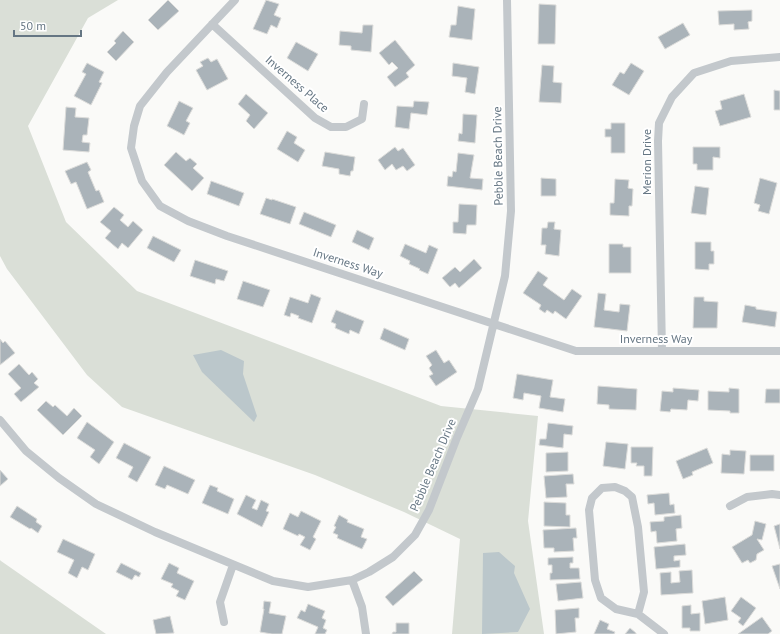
<svg xmlns="http://www.w3.org/2000/svg" width="780" height="634" viewBox="0 0 780 634" font-family="'PT Sans',sans-serif">
<style>
.green{fill:#dadfd7}
.water{fill:#bbc7cb}
.building{fill:#aab3b9;stroke:#dcdcda}
.lines{fill:none;stroke-linecap:round;stroke-linejoin:round}
.minor{stroke:#c3c8cc;stroke-width:8}
.labels{text-anchor:middle;stroke-width:4;stroke-linejoin:round;paint-order:stroke}
.street-label{font-size:12px;fill:#657683;stroke:#fff}
</style>
<rect width="100%" height="100%" fill="#fafaf8"/>
<!-- green -->
<path class="green" d="M0 0H118L88 18 28 126 66 222 137 291 441 406 538 416 528 521 544 634H452L460 539 404 512 315 475 122 407 87 375 7 269 0 256Z
M0 560 1 561 106 634H0Z"/>
<!-- water -->
<path class="water" d="M221 350 244 361 243 374 257 416 254 422 202 372 193 355Z
M499 552 515 566 514 573 530 609 518 632 482 634 483 553Z"/>
<!-- building -->
<path class="building" d="M168 0 179 11 158 30 148 20Z
M266 0 279 4 274 15 281 18 277 28 271 25 267 34 253 29Z
M539 4 556 5 555 44H538Z
M458 6 475 9 472 40 449 37 451 25H456Z
M752 10V21L748 22 749 29 734 30V24L719 25 718 11Z
M683 23 690 35 665 49 658 37Z
M363 25H373L371 52 351 50V46L339 45 340 31 362 33Z
M123 31 134 42 116 61 107 52 116 43 114 41Z
M395 40 415 65 406 73 409 77 395 87 387 77 398 68 392 62 389 65 379 53Z
M296 42 318 54 308 71 287 58Z
M208 58 211 62 217 59 228 79 207 90 196 70 203 66 200 62Z
M87 63 104 72 99 82 102 83 91 105 74 96 86 74 82 72Z
M453 63 479 67 475 94 465 92 467 78 452 76Z
M631 63 644 71 629 95 612 85 620 72 624 74Z
M542 65 554 66 553 82 562 83 561 103 539 102Z
M774 90 780 91V110H774Z
M246 94 268 113 254 129 246 121 250 115 238 104Z
M744 94 751 117 720 126 715 111 722 109 720 101Z
M179 101 193 108 186 121 190 123 184 135 167 126Z
M414 101 429 102 427 115 411 113 409 129 395 127 397 106 413 107Z
M66 107 76 108 75 117 89 118 87 135H83L82 142 90 143 89 152 63 150Z
M463 114 477 115 475 143 458 141 459 133 462 134Z
M611 123H625V153H611V137H605V129H611Z
M287 131 297 137 294 143 305 150 298 162 277 149Z
M395 147 398 151 403 148 415 165 407 171 403 166 396 170 392 164 385 170 378 160Z
M693 147H720V158L713 157V170H697V164H693Z
M176 152 186 161 190 158 197 164 193 168 204 178 192 191 164 165Z
M325 152 355 157 353 171H351L350 176 339 174V169L322 166Z
M458 153 474 155 470 178 483 179 482 190 447 186 448 176 452 177 453 171 456 172Z
M87 162 91 170 88 172 96 191 99 190 104 202 87 209 76 182 71 184 65 171Z
M541 178 556 179V196H541Z
M760 178 777 183 769 214 758 211 760 205 754 203Z
M615 179 629 180 628 188 633 189 632 206H629V216L610 215V203H614Z
M211 181 244 193 239 206 207 194Z
M695 186 709 188 706 215 691 213Z
M266 198 272 200V199L296 207 290 224 260 214Z
M459 204 477 205 476 225H467L466 234 453 233V222H458Z
M114 207 124 215 120 220 128 227 133 221 143 230 128 248 122 243 118 249 105 238 111 231 100 222Z
M304 212 336 225 331 237 299 224Z
M548 222H555L554 229 561 230 559 256 545 254 546 245H541L542 228H547Z
M357 230 374 238 369 250 352 242Z
M153 236 181 250 174 262 147 248Z
M695 242H711V251H714V264H709V270L695 269Z
M405 244 426 253 429 245 438 249 428 274 419 270 420 269 409 264 410 261 400 256Z
M609 244H623V247H631V273H609Z
M474 259 482 268 459 288 455 283 450 287 442 278 455 267 460 272Z
M195 260 228 271 224 281 216 279 215 284 190 276Z
M538 271 548 278 543 285 564 300 572 289 582 296 566 319 555 311 553 314 547 310 545 313 539 309 541 305 523 293Z
M243 281 270 290 263 307 237 299Z
M598 293 606 294 604 310 619 312 620 304 630 305 627 331 594 327Z
M311 294 321 298 312 323 298 318 299 316 291 313 290 317 284 315 290 297 308 303Z
M694 297H704V301L718 302 717 328H693Z
M745 305 756 307V309L777 312 775 327 742 322Z
M336 310 364 321 359 334 350 330 349 334 335 328 336 324 331 322Z
M384 328 409 339 405 350 380 339Z
M0 339 3 343 5 341 15 353 0 365Z
M436 350 444 363 449 360 457 372 436 386 429 376 433 374 429 368 432 365 426 356Z
M19 364 29 375 32 372 38 379 34 383 39 387 21 402 14 394 21 388 8 374Z
M517 374 553 380 550 397 565 399 563 412 539 408 541 396 524 393 523 400 513 398Z
M598 386 637 389 636 410 609 409V405L597 404Z
M673 388 699 390 698 401 688 400 687 410 671 409 670 412 660 411 662 391 673 392Z
M729 388 739 389V413H730V411L708 410V391L729 392Z
M766 389H780V403H765Z
M46 401 53 407 55 405 67 416 74 408 82 416 63 435 37 410Z
M87 422 114 442 99 464 90 457 95 450 77 438Z
M548 423 573 426 572 435 564 434 563 448 539 445 540 439H546Z
M606 442 628 444 625 469 603 466Z
M124 443 151 457 137 482 128 477 133 467 116 458Z
M631 447H653L652 476H644V466H636L637 463H631Z
M707 448 713 463 692 472 693 475 683 479 676 461Z
M730 450 746 451 744 474 721 473 722 454 730 455Z
M568 452V471L546 472V453Z
M750 455H774V471H750Z
M164 466 195 480 188 494 167 485 165 489 155 485Z
M0 470 8 479 0 486Z
M573 474 574 484H566L567 497 546 498 544 476Z
M210 485 218 488 217 491 234 499 228 514 202 503Z
M669 493 670 505 674 504 675 513 655 515 654 503 648 504 647 495Z
M246 495 256 500 252 508 257 510 261 500 269 504 266 511 269 512 262 527 237 514Z
M544 502 566 503V515H570V527L544 526Z
M17 506 37 519 36 522 42 526 38 533 31 528 30 529 10 517Z
M301 511 321 521 313 537 316 539 310 550 300 545 305 537 299 534 298 536 283 529 290 513 298 517Z
M339 515 348 520 347 522 364 529 361 537 367 539 362 549 337 538 338 535 333 533 336 527 334 526Z
M681 515 682 528 676 529 677 541 657 543 656 531 651 532 650 522 664 521V517Z
M755 521 766 524 762 540 757 539 764 550 757 554 756 560 750 563 748 560 742 563 732 547 752 535Z
M780 524V549L774 526Z
M576 528 577 538H573L574 551 554 552V548H544L543 530Z
M63 539 95 554 88 570 82 567 77 578 68 573 74 560 57 552Z
M685 544 686 555 674 556V561L680 560V567L656 569 654 547Z
M573 557V563H570V568H579L580 579 550 580V573H552V565H548V558Z
M121 563 141 573 139 577 135 575 132 580 116 572Z
M169 563 179 568 177 573 194 581 185 600 176 596 179 591 171 587 173 584 161 579Z
M780 564V589L772 566Z
M692 570 693 593 661 595 660 573 671 572V583L680 582 679 571Z
M414 571 423 580 393 606 385 597Z
M581 582 583 598 558 601 556 584Z
M725 597 728 620 705 624 702 601Z
M741 597 756 608 743 626 738 622 741 618 731 611Z
M264 601 271 602 269 613 286 616 282 634H272L260 632 264 609H263Z
M308 604 325 611 322 618 326 620 323 628 327 630 325 634H315L318 627 297 618 301 610 305 612Z
M691 605V614L700 613V631H690V628H682V606Z
M579 608V618H575L576 632 556 634 555 610Z
M170 616 174 633 156 634 153 620Z
M762 617 772 631 768 634H738Z
M600 620 609 624 607 629 615 632 614 634H594Z
M396 623H409V634H392L393 632H396Z
M630 628 636 633V634H625Z"/>
<g class="lines">
<!-- minor -->
<path class="minor" d="M235 0 167 72 140 106 134 126 131 148 142 181 160 206 188 221 227 236 576 351H780
M212 24 315 118 331 127H346L362 119 364 104
M662 351 658 141 659 123 672 97 694 73 731 61 780 57
M0 420 26 451 59 478 96 504 155 532 273 581 308 587 352 580 369 572 393 557 415 535 429 510 456 440 478 389 505 276 511 211 507 0
M730 506 747 497 772 494 780 495
M352 580 362 607 366 634
M638 614 644 592 638 527 632 497 625 491 615 487 602 488 592 498 589 510 595 580 601 598 616 609 638 614 664 634
M224 622 220 602 233 565"/>
</g>
<g class="labels">
<!-- street labels -->
<g class="street-label">
<text transform="translate(297 84) rotate(41)" y="4">Inverness Place</text>
<text transform="translate(498 156) rotate(-91)" y="4">Pebble Beach Drive</text>
<text transform="translate(647 162) rotate(-90)" y="4">Merion Drive</text>
<text transform="translate(348 263) rotate(18)" y="4">Inverness Way</text>
<text x="656" y="343">Inverness Way</text>
<text transform="translate(433 465) rotate(-67)" y="4">Pebble Beach Drive</text>
</g>
</g>
<!-- scale -->
<path d="M14 30v6h67v-6" fill="none" stroke="#657683" stroke-width="2"/>
<text x="20" y="30" font-size="12" fill="#657683" stroke="#ffffff" stroke-width="3" paint-order="stroke">50 m</text>
</svg>
